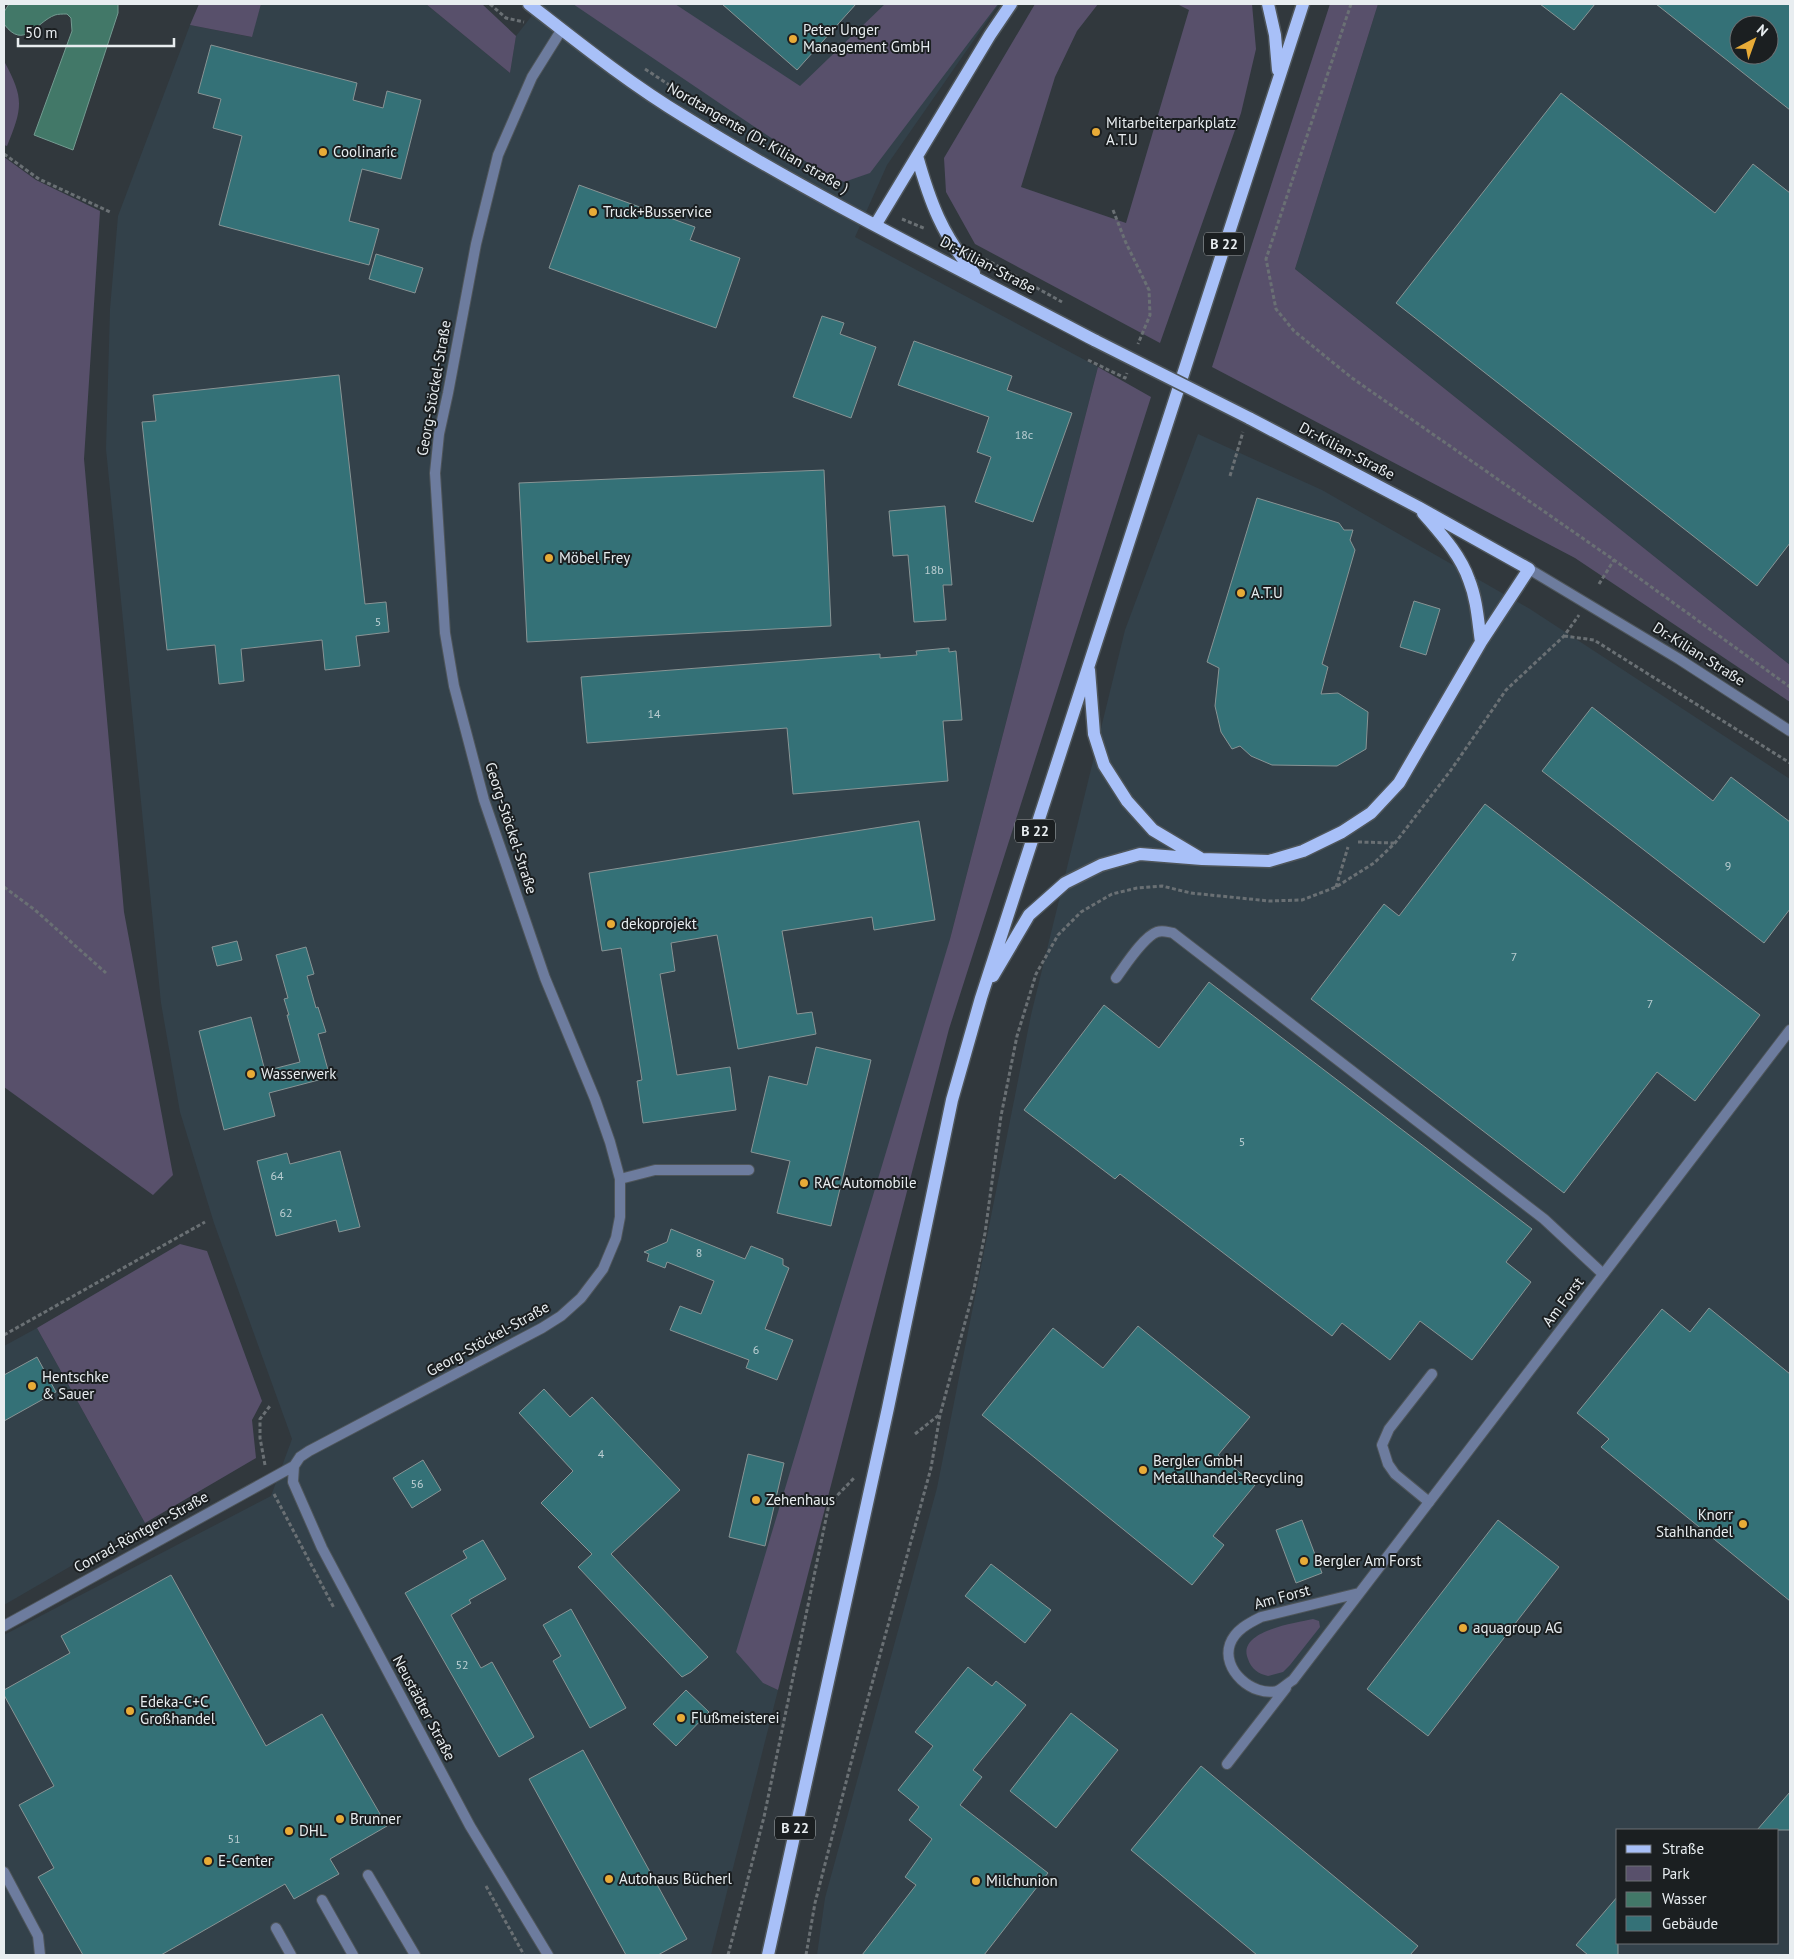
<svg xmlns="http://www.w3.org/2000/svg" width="1794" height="1959" viewBox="0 0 1794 1959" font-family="'PT Sans',sans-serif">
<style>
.built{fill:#33414a;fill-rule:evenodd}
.green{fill:#58506b}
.water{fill:#427868;stroke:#749b91}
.building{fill:#347177;stroke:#889495;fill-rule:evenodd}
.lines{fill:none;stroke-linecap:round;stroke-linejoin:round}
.service-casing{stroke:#4e555a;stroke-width:12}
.minor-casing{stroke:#4e555a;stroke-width:12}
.primary-casing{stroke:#4e555a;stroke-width:15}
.path{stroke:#6a7074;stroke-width:3;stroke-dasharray:4 2.5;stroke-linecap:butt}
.service{stroke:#6d7c9e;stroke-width:10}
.minor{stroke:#6d7c9e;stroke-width:10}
.primary{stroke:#a8c0f8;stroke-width:12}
.primary-bridge-casing{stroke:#4e555a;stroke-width:15;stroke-linecap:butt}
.primary-bridge{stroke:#a8c0f8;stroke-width:12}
.poi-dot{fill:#e8ab37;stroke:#1b1f21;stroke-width:2}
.labels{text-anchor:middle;stroke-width:4;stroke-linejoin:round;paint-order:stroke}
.number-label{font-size:12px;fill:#bbced2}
.shield{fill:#1b1f21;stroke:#aaafb2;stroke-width:1}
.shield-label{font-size:14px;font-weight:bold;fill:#e8edf0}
.poi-label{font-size:15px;fill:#e8edf0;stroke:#1b1f21;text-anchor:start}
.street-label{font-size:15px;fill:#e8edf0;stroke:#1b1f21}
</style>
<rect width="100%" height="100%" fill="#31383d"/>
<!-- built -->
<path class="built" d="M261 4H426L510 73 516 36 541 4H999L887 165 855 237 1098 367 950 939 763 1683 778 1690 711 1955H4V1635L271 1496 292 1439 214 1223 180 1112 161 1003 106 449 110 309 118 216 190 25 251 37Z
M1378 4H1790V665L1295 269ZM1739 25H1769V55H1739Z
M1198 434 1322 490 1530 609 1790 779V1955H817L825 1898 937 1488 1031 1015 1125 630ZM1618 1830H1778V1943H1618Z
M37 1328 145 1523 4 1605V1346Z"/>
<!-- green -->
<path class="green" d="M199 4H261L252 37 190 25Z
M426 4H482L516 36 510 73Z
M573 4H675L800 86 885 4H998L870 173 844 182 820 171Z
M1035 4H1098L1077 31 1055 77 1021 187 1126 223 1189 10 1177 4H1252L1256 49 1241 113 1160 343 975 244 946 192 944 158Z
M1330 4H1378L1295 269 1790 665V702L1575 558 1212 367Z
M4 61C24 98 23 107 7 146L4 145Z
M4 157 36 180 100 211 84 459 124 912 173 1175 153 1195 4 1087Z
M1098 367 1151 397 949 1029 778 1690 763 1683 736 1652 950 939Z
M180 1244 207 1251 262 1401 252 1420 256 1458 145 1523 37 1328Z
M1313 1619 1319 1621 1320 1627 1290 1665 1283 1672 1268 1676C1259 1674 1251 1669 1248 1659 1236 1631 1295 1623 1313 1619Z"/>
<!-- water -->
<path class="water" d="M9 4H118V13L73 150 34 135 72 31 71 18 67 14C63 14 58 14 55 15 36 22 24 51 4 24V12Z"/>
<!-- building -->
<path class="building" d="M722 4H856L797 70Z
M1540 4H1595L1574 30Z
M1656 4H1790V110ZM1739 25H1769V55H1739Z
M211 45 357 83 353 100 383 108 387 91 421 100 401 179 362 169 349 221 379 229 369 265 219 225 242 136 213 128 221 99 198 93Z
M1561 93 1715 213 1753 164 1790 193V543L1757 586 1396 303Z
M579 185 695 227 690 240 740 258 716 328 549 268Z
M376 254 423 268 415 293 369 279Z
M822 316 844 323 840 334 876 347 851 418 793 397Z
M914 341 1012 376 1007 390 1072 413 1033 522 975 502 991 457 977 452 989 417 898 385Z
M339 375 365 604 386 602 389 632 356 636 360 666 325 670 322 640 241 649 244 681 219 684 215 645 167 650 142 422 156 421 153 395Z
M824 470 831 626 527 642 519 483Z
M1257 498 1339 523 1344 530H1353L1350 540 1355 550 1322 664 1328 667 1321 694 1338 693 1368 712 1366 749 1337 766 1272 765 1251 756 1240 746 1232 749 1221 732 1215 706 1219 668 1207 662Z
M945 506 952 585H943L946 620 914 622 908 555 893 556 889 511Z
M1414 601 1440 609 1426 655 1400 647Z
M949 648V652L956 651 962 720 943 721 948 781 793 794 787 728 587 743 581 677 880 654V658L917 655 916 651Z
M1592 707 1713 801 1731 777 1790 822V909L1764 943 1542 771Z
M1485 804 1760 1015 1695 1101 1657 1072 1564 1193 1311 999 1384 904 1399 916Z
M919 821 935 920 874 930 872 917 782 931 797 1014 812 1012 816 1034 738 1049 717 935 671 943 675 971 660 974 677 1075 730 1067 736 1110 643 1123 637 1081 642 1080 621 948 602 951 589 873Z
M237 941 242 960 217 966 212 947Z
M306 947 314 974 307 976 316 1008 318 1007 326 1032 318 1034 330 1077 269 1093 275 1116 224 1130 199 1031 251 1017 265 1071 300 1062 287 1015H289L284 999 288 998 276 955Z
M1209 982 1532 1229 1506 1262 1531 1282 1472 1360 1420 1321 1390 1360 1342 1323 1332 1336 1120 1174 1115 1179 1024 1110 1104 1005 1159 1048Z
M816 1047 871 1060 831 1226 777 1213 790 1161 751 1152 769 1076 807 1085Z
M340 1151 360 1227 339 1232 336 1220 276 1236 257 1161 287 1153 290 1164Z
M671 1229 745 1259 751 1246 783 1259V1265L789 1268 765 1329 793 1340 777 1380 746 1368 749 1360 670 1330 680 1306 701 1314 714 1281 667 1262 665 1268 647 1261 649 1254 644 1252 667 1242Z
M1709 1308 1790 1374V1601L1601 1447 1609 1439 1577 1413 1662 1309 1690 1332Z
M1138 1326 1250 1417 1218 1455 1255 1485 1213 1536 1224 1545 1192 1585 982 1415 1053 1328 1103 1368Z
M37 1357 56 1392 4 1421V1375Z
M544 1389 570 1417 592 1397 680 1490 611 1554 708 1657 691 1672 682 1677 578 1567 592 1554 541 1503 573 1471 519 1413Z
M748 1454 784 1463 765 1546 729 1537Z
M423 1460 441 1490 412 1508 393 1478Z
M1302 1520 1322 1573 1296 1583 1276 1530Z
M1498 1520 1559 1567 1428 1736 1367 1689Z
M483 1540 506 1579 469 1600 471 1603 451 1615 481 1668 492 1662 534 1737 499 1757 405 1593 467 1558 463 1551Z
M991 1564 1051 1610 1025 1643 965 1596Z
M171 1575 266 1746 322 1714 387 1826 330 1859 339 1874 294 1899 285 1884 161 1955H83L38 1877 54 1868 19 1805 54 1786 4 1695V1690L70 1653 61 1636Z
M571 1609 626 1708 590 1728 553 1661 561 1656 543 1625Z
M968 1667 992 1686 996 1681 1026 1705 973 1770 982 1777 960 1805 1048 1873 984 1955H862L916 1885 905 1877 932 1839 909 1820 919 1807 898 1790 933 1746 915 1732Z
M686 1690 709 1712 676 1746 653 1724Z
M1071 1713 1118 1750 1056 1828 1010 1791Z
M583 1750 687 1939 658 1955H626L529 1779Z
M1201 1766 1418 1946 1410 1955H1257L1131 1850Z
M1790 1792V1830H1757Z
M1618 1896V1955H1588L1576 1945Z"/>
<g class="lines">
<!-- service casing -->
<g class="service-casing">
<path id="service" d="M1116 978C1125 966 1143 937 1157 932 1163 930 1167 932 1173 933L1544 1219 1603 1274
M620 1179 655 1170H749
M1429 1502 1395 1474 1388 1464 1382 1445 1389 1429 1432 1374
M368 1875 415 1955
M322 1900 353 1955
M276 1928 291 1955"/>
</g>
<!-- minor casing -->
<g class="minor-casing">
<path id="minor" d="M1529 569 1679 659 1790 731
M1359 1593 1261 1617C1249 1623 1235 1630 1230 1644 1221 1670 1253 1697 1277 1691 1282 1689 1288 1683 1293 1680L1790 1030
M4 1626 294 1466
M1227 1764 1286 1688
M4 1872 38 1936 40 1955
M548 1955 470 1826 322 1548 293 1482 294 1466 300 1457 309 1451 542 1328 561 1316 581 1298 603 1269 616 1238 620 1217V1179L610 1142 595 1099 545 978 484 800 454 686 445 633 435 473 439 434 448 393 476 244 498 155 532 77 562 29"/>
</g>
<!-- primary casing -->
<g class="primary-casing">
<path id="primary" d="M529 4C579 43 630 84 685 117 817 199 958 268 1096 341
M1268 4 1275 35 1278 70
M917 156C930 202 942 235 974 273
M876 224 990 35 1011 4
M1423 513C1440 533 1460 554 1469 580 1477 600 1478 621 1481 642
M1089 670 1094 734 1104 765 1127 801 1153 830 1200 858
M993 976 1029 915 1065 883 1101 865 1140 854 1202 859 1269 861 1303 851 1342 832 1371 813 1399 783 1481 642 1529 569 1418 507 1249 418
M768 1955 888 1408 952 1100 981 998 1303 4"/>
</g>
<!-- path -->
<path class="path" d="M490 4 506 18 524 22
M1351 4 1266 259 1276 309 1294 331 1352 378 1614 560 1790 687
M645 69 686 96
M4 154 39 179 110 212
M1113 210 1126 243 1149 290 1150 315 1138 344
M902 219 926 229
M985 259 1062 302
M1088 360 1125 378 1127 373
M1230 476 1243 432
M1599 584 1614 560
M1564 636 1594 640 1790 763
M1358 842 1394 843
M4 887 35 910 106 973
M1336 887 1348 847
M4 1335 205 1222
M915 1434 939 1415
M265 1465 260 1438V1419L270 1406
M274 1494 334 1608
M486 1886 524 1955
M728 1955 764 1817 829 1504 855 1477
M806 1955 815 1903 861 1724 931 1468 940 1415 974 1289 985 1233 1001 1116 1017 1036 1036 974 1058 935 1081 912 1112 894 1137 888 1162 886 1191 893 1269 901 1302 900 1336 887 1374 863 1395 843 1451 770 1506 690 1564 636 1579 615"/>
<!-- service -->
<use href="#service" class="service"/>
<!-- minor -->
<use href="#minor" class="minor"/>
<!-- primary -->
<use href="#primary" class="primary"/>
<!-- primary-bridge casing -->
<g class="primary-bridge-casing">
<path id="primary-bridge" d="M1096 341 1249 418"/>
</g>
<!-- primary-bridge -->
<use href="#primary-bridge" class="primary-bridge"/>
</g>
<!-- markers -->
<g class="poi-dot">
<circle cx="793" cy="39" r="5"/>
<circle cx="1096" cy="132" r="5"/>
<circle cx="323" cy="152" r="5"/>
<circle cx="593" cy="212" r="5"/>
<circle cx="549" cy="558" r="5"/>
<circle cx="1241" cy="593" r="5"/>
<circle cx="611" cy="924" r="5"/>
<circle cx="251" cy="1074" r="5"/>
<circle cx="804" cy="1183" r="5"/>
<circle cx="32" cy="1386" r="5"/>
<circle cx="1143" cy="1470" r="5"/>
<circle cx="756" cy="1500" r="5"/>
<circle cx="1743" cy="1524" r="5"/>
<circle cx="1304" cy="1561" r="5"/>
<circle cx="1463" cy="1628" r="5"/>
<circle cx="130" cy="1711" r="5"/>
<circle cx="681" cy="1718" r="5"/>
<circle cx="340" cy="1819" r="5"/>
<circle cx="289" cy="1831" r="5"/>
<circle cx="208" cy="1861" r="5"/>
<circle cx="609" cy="1879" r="5"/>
<circle cx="976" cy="1881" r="5"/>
</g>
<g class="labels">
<!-- number labels -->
<g class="number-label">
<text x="1024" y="439">18c</text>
<text x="934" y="574">18b</text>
<text x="378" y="626">5</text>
<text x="654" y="718">14</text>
<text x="1728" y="870">9</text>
<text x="1514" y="961">7</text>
<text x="1650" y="1008">7</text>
<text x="1242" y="1146">5</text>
<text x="277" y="1180">64</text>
<text x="286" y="1217">62</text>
<text x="699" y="1257">8</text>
<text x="756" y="1354">6</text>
<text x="601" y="1458">4</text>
<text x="417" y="1488">56</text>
<text x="462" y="1669">52</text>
<text x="234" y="1843">51</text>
</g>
<!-- shield labels -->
<g class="shield">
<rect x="1204" y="232.5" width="40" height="23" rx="4"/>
<rect x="1015" y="819.5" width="40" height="23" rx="4"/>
<rect x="775" y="1816.5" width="40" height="23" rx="4"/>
</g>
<g class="shield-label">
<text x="1224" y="249">B 22</text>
<text x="1035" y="836">B 22</text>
<text x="795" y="1833">B 22</text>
</g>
<!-- poi labels -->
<g class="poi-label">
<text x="803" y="35">Peter Unger<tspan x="803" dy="17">Management GmbH</tspan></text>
<text x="1106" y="128">Mitarbeiterparkplatz<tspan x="1106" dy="17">A.T.U</tspan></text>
<text x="333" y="157">Coolinaric</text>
<text x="603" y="217">Truck+Busservice</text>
<text x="559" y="563">Möbel Frey</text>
<text x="1251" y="598">A.T.U</text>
<text x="621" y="929">dekoprojekt</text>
<text x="261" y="1079">Wasserwerk</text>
<text x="814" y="1188">RAC Automobile</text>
<text x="42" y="1382">Hentschke<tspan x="42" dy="17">&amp; Sauer</tspan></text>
<text x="1153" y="1466">Bergler GmbH<tspan x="1153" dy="17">Metallhandel-Recycling</tspan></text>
<text x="766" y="1505">Zehenhaus</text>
<text x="1733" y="1520" text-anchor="end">Knorr<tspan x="1733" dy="17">Stahlhandel</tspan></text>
<text x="1314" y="1566">Bergler Am Forst</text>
<text x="1473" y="1633">aquagroup AG</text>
<text x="140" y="1707">Edeka-C+C<tspan x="140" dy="17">Großhandel</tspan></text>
<text x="691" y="1723">Flußmeisterei</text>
<text x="350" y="1824">Brunner</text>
<text x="299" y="1836">DHL</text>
<text x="218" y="1866">E-Center</text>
<text x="619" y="1884">Autohaus Bücherl</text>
<text x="986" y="1886">Milchunion</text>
</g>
<!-- street labels -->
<g class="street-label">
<text transform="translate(758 138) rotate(30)" y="5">Nordtangente (Dr. Kilian straße )</text>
<text transform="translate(988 265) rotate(28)" y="5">Dr.-Kilian-Straße</text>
<text transform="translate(434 388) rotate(-80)" y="5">Georg-Stöckel-Straße</text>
<text transform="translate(1347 451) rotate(28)" y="5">Dr.-Kilian-Straße</text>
<text transform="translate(1699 654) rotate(32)" y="5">Dr.-Kilian-Straße</text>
<text transform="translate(511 828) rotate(72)" y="5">Georg-Stöckel-Straße</text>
<text transform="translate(1563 1302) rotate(-53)" y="5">Am Forst</text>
<text transform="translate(488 1339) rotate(-29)" y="5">Georg-Stöckel-Straße</text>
<text transform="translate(141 1532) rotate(-29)" y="5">Conrad-Röntgen-Straße</text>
<text transform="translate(1282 1597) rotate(-15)" y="5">Am Forst</text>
<text transform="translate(424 1708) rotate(62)" y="5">Neustädter Straße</text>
</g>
</g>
<!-- border -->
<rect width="1794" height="1959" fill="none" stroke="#e8edf0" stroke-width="10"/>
<!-- legend -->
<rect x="1616" y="1829" width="162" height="115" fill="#1b1f21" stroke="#6d7174"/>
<rect x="1626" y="1845" width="25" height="8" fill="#a8c0f8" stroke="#6d7174"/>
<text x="1662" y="1854" font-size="15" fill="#e8edf0">Straße</text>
<rect x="1626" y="1866" width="25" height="15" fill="#58506b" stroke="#6d7174"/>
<text x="1662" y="1879" font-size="15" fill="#e8edf0">Park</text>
<rect x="1626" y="1892" width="25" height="15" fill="#427868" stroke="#6d7174"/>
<text x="1662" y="1904" font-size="15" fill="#e8edf0">Wasser</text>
<rect x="1626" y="1916" width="25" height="15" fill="#347177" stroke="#6d7174"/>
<text x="1662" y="1929" font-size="15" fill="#e8edf0">Gebäude</text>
<!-- north arrow -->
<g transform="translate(1754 40) rotate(41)"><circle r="24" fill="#1b1f21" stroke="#6d7174"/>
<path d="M0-4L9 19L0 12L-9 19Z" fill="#e8ab37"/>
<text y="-8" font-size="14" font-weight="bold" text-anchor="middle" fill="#e8edf0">N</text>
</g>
<!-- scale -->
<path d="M18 38v8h156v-8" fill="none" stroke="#e8edf0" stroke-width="2.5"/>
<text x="25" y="38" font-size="15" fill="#e8edf0" stroke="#1b1f21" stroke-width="4" paint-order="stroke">50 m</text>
</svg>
